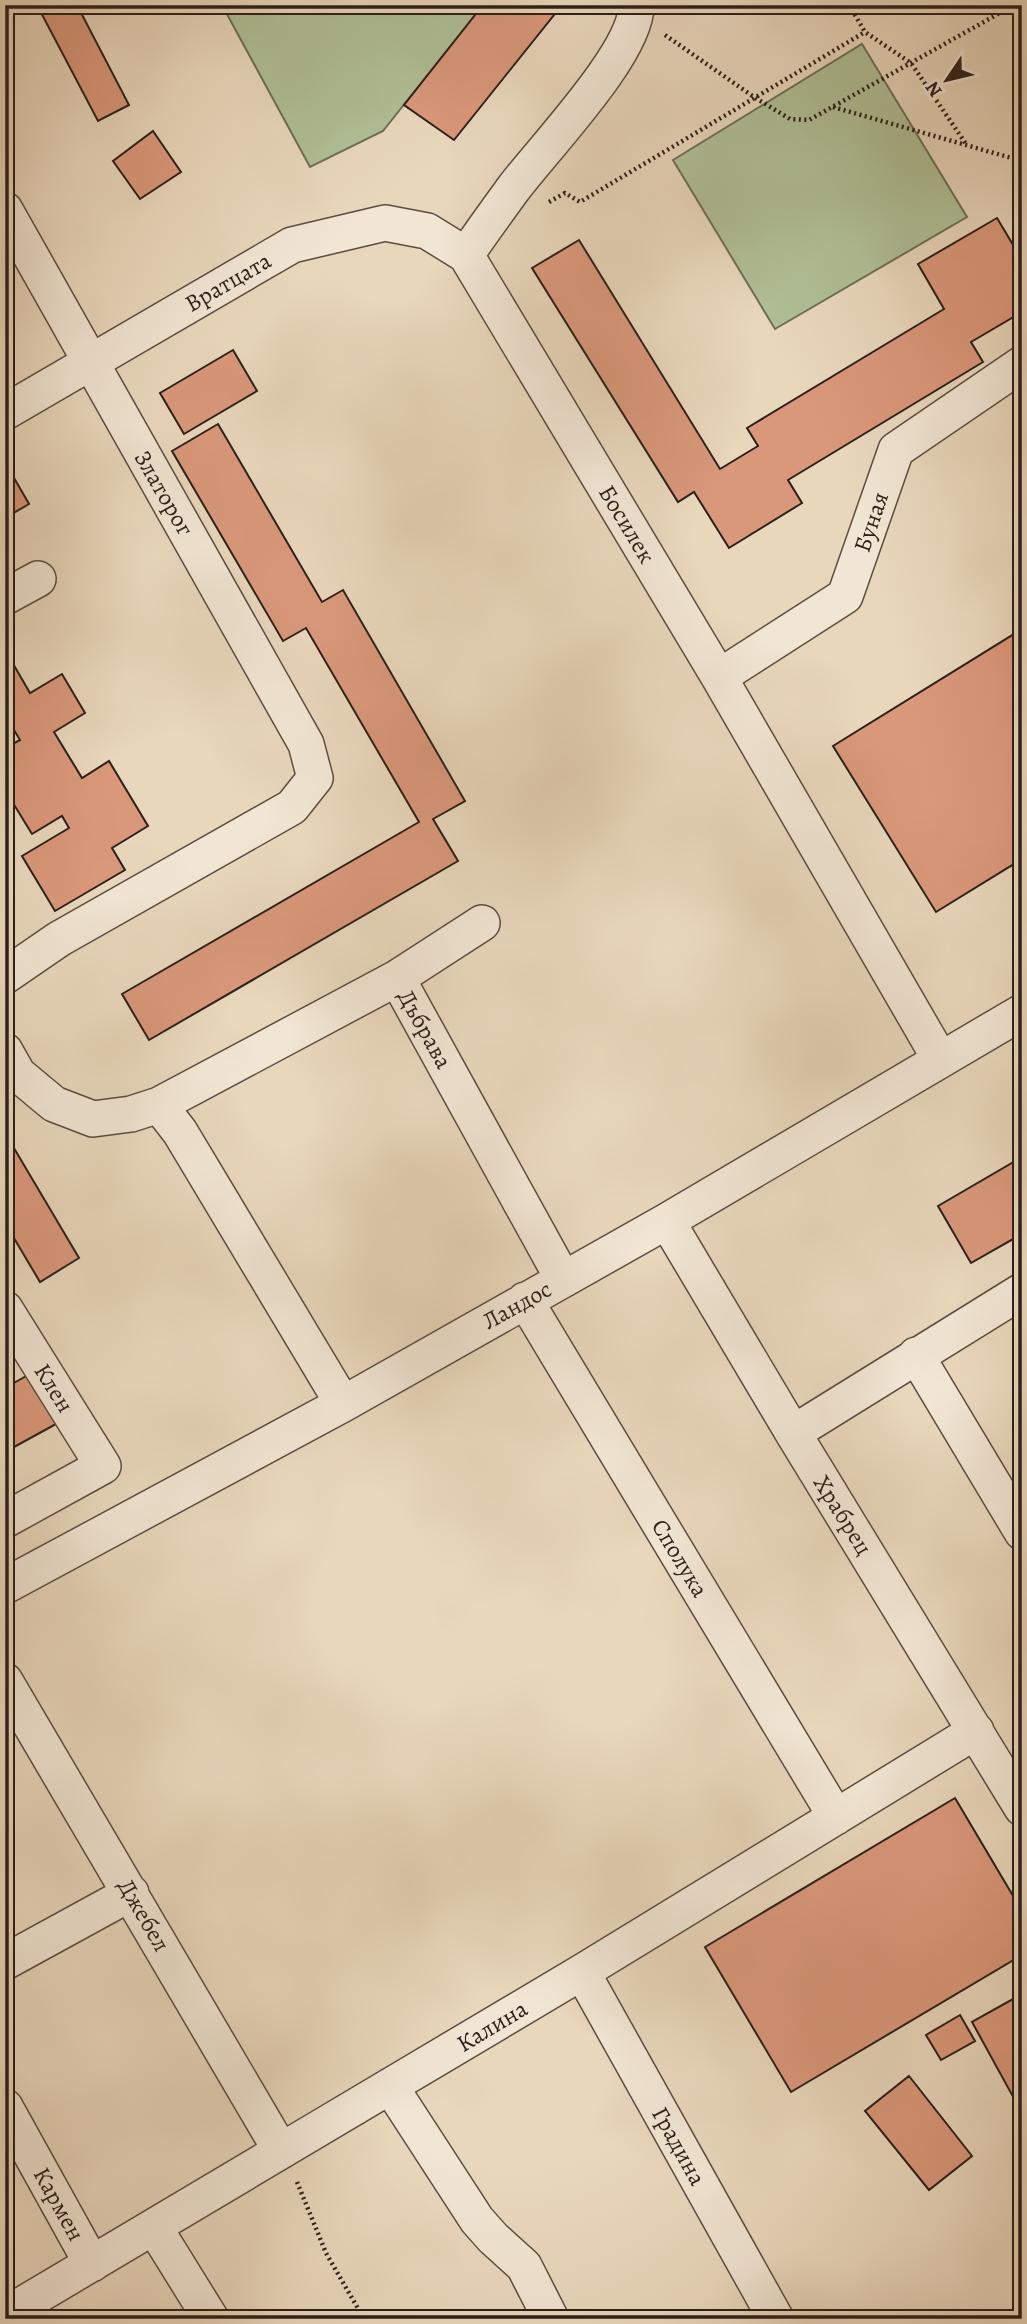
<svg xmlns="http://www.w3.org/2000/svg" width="1027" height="2324" viewBox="0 0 1027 2324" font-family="Alegreya,serif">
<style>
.green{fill:#b0bf96;stroke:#6e6f58;stroke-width:2}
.building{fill:#da987b;stroke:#2c1f1a;stroke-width:2}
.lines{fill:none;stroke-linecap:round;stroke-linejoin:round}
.minor-casing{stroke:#5b4d42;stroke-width:38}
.path{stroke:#2c1f1a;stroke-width:4.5;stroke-dasharray:2 3.5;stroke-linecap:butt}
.minor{stroke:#f1e5d3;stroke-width:35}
.labels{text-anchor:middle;stroke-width:6;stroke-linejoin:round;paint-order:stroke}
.street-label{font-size:24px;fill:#2c1f1a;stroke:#f1e5d3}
</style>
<rect width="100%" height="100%" fill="#e9d7bc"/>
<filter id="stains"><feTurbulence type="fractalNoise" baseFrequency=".00286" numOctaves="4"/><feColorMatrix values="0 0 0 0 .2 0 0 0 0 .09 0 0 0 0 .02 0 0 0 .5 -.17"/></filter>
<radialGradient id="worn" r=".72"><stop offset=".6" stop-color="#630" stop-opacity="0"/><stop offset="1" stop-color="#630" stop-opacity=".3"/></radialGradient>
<!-- green -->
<path class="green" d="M222 5H483L383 131 310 167Z
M862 44 967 217 775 329 673 160Z"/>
<!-- building -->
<path class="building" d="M37 5H77L129 105 98 121Z
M483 5H562L454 140 404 105Z
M153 131 181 172 140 199 113 161Z
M997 218 1022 260V312L971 342 983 362 788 480 802 503 729 548 694 492 678 502 532 268 579 240 720 469 758 446 747 428 944 309 918 264Z
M233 350 257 391 184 434 160 393Z
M218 424 322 602 343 590 465 801 433 819 458 861 149 1040 122 994 419 822 306 628 283 641 172 451Z
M6 464 29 504 5 518V465Z
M1022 629V859L936 912 833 746Z
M8 655 30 693 62 674 85 713 54 732 82 778 109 761 148 826 112 848 125 870 55 911 22 856 69 828 62 816 32 834 5 790V748L20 740 5 715V657Z
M5 1133 79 1258 40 1282 5 1223Z
M1022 1157V1234L971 1263 938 1206Z
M28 1375 56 1424 5 1452V1388Z
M955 1798 1022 1911V1955L791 2092 705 1947Z
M1022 1994V2113L972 2022Z
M960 2015 975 2041 941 2060 926 2035Z
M909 2076 972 2156 929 2190 865 2111Z"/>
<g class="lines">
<!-- minor casing -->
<g class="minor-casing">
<path id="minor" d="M5 210 306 744 315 778 292 807 59 939 5 976
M466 255C481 233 497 211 513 189 542 150 638 51 636 5
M5 412 292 245 385 223 427 231 466 255 719 677 940 1059
M5 597 38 579
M719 677 845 596 896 450 1022 364
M397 978 482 923
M5 1051 18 1074 54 1104 93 1119 131 1114 159 1105 180 1132 343 1404
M159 1105 397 978 563 1279
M667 1221 793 1433 1022 1808
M525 1300 836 1817
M5 1309 103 1466 5 1520
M916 1355 1022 1532
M793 1433 1022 1291
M5 1586 343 1404 667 1221 1022 1012
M5 1681 281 2151
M5 1962 131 1893
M582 1972 776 2319
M390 2086 477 2220 493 2238 524 2266 551 2319
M5 2107 92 2264
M154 2227 211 2319
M5 2315 582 1972 976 1731"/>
</g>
<!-- path -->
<path class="path" d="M849 5 865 32 911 63 966 144
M665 35 754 97 790 119 809 120 1014 5
M833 107 1022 161
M549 202 565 193 580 202 865 32
M297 2182 326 2253 364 2319"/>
<!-- minor -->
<use href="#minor" class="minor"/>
</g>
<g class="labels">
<!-- street labels -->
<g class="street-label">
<text transform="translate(228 282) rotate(-30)" y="8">Вратцата</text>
<text transform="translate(164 493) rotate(60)" y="8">Златорог</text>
<text transform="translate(871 522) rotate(-71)" y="8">Буная</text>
<text transform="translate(627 524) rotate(59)" y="8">Босилек</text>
<text transform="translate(425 1029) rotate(61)" y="8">Дъбрава</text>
<text transform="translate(517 1305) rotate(-29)" y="8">Ландос</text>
<text transform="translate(54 1388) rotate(58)" y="8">Клен</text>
<text transform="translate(843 1515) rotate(58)" y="8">Храбрец</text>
<text transform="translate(680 1558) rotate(59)" y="8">Сполука</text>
<text transform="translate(144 1915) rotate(60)" y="8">Джебел</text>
<text transform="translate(492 2026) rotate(-31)" y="8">Калина</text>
<text transform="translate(679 2146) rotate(61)" y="8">Градина</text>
<text transform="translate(59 2204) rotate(61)" y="8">Кармен</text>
</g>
</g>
<!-- margin -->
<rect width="1027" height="2324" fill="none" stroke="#e9d7bc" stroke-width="28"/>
<rect x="7" y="7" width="1013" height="2310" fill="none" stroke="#2c1f1a" stroke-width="3.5"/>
<rect x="14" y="14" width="999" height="2296" fill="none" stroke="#2c1f1a" stroke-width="2"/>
<!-- north arrow -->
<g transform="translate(947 80) rotate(235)" stroke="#f1e5d3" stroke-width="5" paint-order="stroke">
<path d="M0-5L12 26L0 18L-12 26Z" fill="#2c1f1a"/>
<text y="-10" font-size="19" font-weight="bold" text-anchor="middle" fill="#2c1f1a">N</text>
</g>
<rect width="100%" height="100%" filter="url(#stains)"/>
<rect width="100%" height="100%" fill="url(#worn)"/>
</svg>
